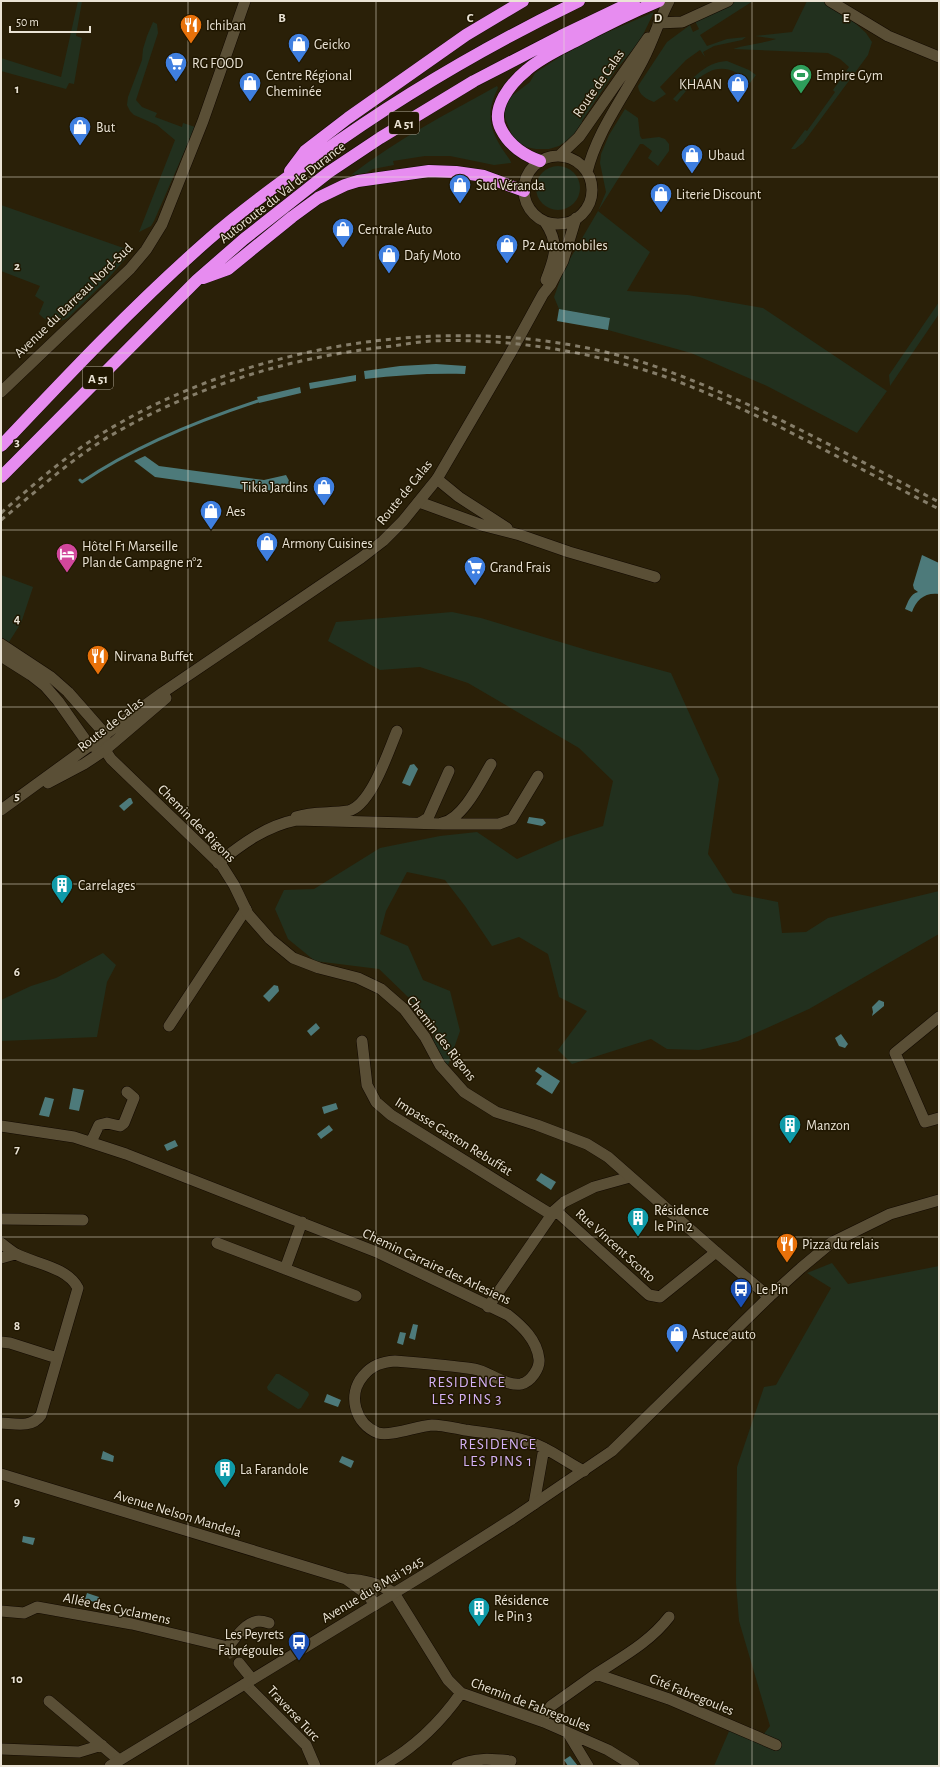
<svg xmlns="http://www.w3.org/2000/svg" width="940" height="1767" viewBox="0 0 940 1767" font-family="'Alegreya Sans',sans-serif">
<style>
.green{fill:#22301e}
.water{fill:#4d7a7a}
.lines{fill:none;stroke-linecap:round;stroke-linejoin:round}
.stream{stroke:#4d7a7a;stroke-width:3}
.minor-tunnel{stroke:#473d27;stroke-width:11;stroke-dasharray:11 5.5;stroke-linecap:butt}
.minor-casing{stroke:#120900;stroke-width:12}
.tertiary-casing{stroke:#120900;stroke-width:12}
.secondary-casing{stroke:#120900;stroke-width:12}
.motorway-casing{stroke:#120900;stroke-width:13}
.minor{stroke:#5a4f36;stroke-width:11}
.tertiary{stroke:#5a4f36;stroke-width:11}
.secondary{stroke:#5a4f36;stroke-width:11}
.motorway{stroke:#e78cf0;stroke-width:12}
.rail{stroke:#857d69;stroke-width:3;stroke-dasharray:5 5;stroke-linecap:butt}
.grid{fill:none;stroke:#eae3d5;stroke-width:1;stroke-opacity:0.55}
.labels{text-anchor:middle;stroke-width:3;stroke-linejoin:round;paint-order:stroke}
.shield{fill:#201701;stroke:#ada695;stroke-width:1}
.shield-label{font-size:13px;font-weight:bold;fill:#eae3d5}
.poi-label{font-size:14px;fill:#eae3d5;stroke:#201701;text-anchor:start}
.street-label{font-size:14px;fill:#eae3d5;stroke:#201701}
.neighbourhood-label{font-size:15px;letter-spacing:1px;fill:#d4b1f4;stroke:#201701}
.grid-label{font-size:13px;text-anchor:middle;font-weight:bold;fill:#eae3d5;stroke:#201701;stroke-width:3;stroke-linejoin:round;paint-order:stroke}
</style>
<rect width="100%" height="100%" fill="#2a2008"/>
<!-- green -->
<path class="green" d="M78 1H82L76 36 82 38 74 84 69 83 66 89 1 71V58L61 77Z
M737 1H753L700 35 707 46 727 39 746 37 742 40 714 46 703 52 705 57 700 50 686 60 660 87 666 94 654 102C646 99 639 95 638 86L667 42 690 25 693 32 699 29 695 21Z
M807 1H824L854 22 866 33 872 42 868 55 803 143 795 149H791L805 130 807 131 835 92 833 90 849 67 840 59 828 53 733 49C747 44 761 44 776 39L755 36 792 32Z
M654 12 640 41 615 71 582 121V124L572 137 559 146 549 149H536L526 147 514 140 505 118 504 108 509 98 530 82 535 73 561 56 594 38Z
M153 22 157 24 158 33 136 100 142 107 157 113 155 117 182 127 183 123 195 127 154 221 151 226 139 232 175 140 157 125 134 115 130 111 127 105 128 97 142 60 143 49 147 36Z
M727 61 749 70 756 75 750 83C745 79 740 74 735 72 710 60 691 85 677 102L673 99C689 83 703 62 727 61Z
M497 86 498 88C483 118 492 135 510 160L511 163 494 165 450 156H425L393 161 394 165 373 169 366 173 351 175C396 140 448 113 497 86Z
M625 109 638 118 640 136 642 139 659 137 665 139 669 144V151L658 166 648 158 652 151 643 144H640L598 211 650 252 627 291 688 295 763 308 887 391 857 433 767 386 691 353 608 330 610 318 559 309 554 297 564 269 598 211 606 192 600 163 601 154 609 135Z
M536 188a22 22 0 1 1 44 0a22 22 0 1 1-44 0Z
M1 205 132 251 107 280 68 318C55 324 48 323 39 314L44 302 35 296 40 286 1 271Z
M939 302V314L890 386 889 375Z
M1 575 33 587 21 623 9 642 1 637Z
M452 612 481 618 590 651 671 673 719 779 708 854 733 893 778 902 782 933 806 932 828 918 939 891V934L809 1009 738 1041 699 1050 667 1049 651 1039 572 1064 558 1050 587 1011 559 997 548 954 519 937 492 946 465 906 445 880 407 872 386 911 380 934 408 946 423 980 450 991 460 1031 447 1068 433 1040 435 1023 379 969 315 961 288 939 275 909 284 890 314 889 380 848 440 836 477 832 517 859 565 838 603 826 613 781 579 748 468 683 420 667 380 670 328 641 336 622Z
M103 953 116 965 107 982 97 1037 1 1041V1000L31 986 56 978Z
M832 1263 848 1284 939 1266V1766H714L733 1722 763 1735 770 1726 739 1621 736 1583 737 1467 764 1387 776 1385 831 1288 807 1273Z
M276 1374H279L308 1392 309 1395 301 1408 298 1409 268 1390 267 1387Z"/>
<!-- water -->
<path class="water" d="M559 309 610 318 608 330 557 321Z
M436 364 466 366 465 374C431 373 399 375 365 379L364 371 400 366Z
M356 375V381L310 389 309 383Z
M300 387 301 393 259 403 257 397Z
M145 456 159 466 264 480 286 475 292 486 261 492 155 477 134 461Z
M922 555 939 563V594C925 592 916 600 912 612L905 609C908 602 910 594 918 592L914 589 913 585Z
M414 764 418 769 410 786 402 783 410 765Z
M129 798H131L133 803 124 811 119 806Z
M529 817 543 819 546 823 542 826 527 823Z
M274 985 278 986 279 991 269 1002 263 996Z
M879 1000 884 1002V1006L872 1016 873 1012 872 1007Z
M316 1023 320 1028 311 1036 307 1031Z
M841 1034 848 1044 845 1048 839 1046 835 1038Z
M538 1067 560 1081 552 1094 536 1084 542 1076 535 1071Z
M73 1088 84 1090 79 1111 69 1109Z
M45 1097 54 1099 49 1117 39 1115Z
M336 1103 338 1109 324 1114 322 1107Z
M329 1125 333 1130 321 1139 317 1134Z
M175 1140 178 1146 167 1151 164 1145Z
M541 1173 556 1182 551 1190 536 1180Z
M413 1324 418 1325 415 1340 409 1338Z
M400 1332 406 1333 403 1345 397 1343Z
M327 1394 341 1400 338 1407 324 1402Z
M103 1451 114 1456 113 1462 101 1459Z
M342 1456 354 1461 351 1468 339 1462Z
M23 1536 35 1538 33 1545 22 1542Z
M87 1593 99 1597V1601L97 1603 85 1599Z
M570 1756 578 1766H568L564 1760Z"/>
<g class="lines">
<!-- stream -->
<path class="stream" d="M80 480 82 482C135 446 197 421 258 401"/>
<!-- minor-tunnel -->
<path class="minor-tunnel" d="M228 1647 239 1663"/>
<!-- minor casing -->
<g class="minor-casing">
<path id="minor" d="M830 1 888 36 939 57
M658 23 682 22 728 1
M1 392 130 269 146 250 162 224 203 121 245 1
M437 479 459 497 507 528
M419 502 485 526 520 535 569 552 655 577
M296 817C313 811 331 814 348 811 371 806 388 752 397 731
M420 823 428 818 449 771
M442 823C463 819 481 781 491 764
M218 863C242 844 266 826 296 820L443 824H499L512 819 538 776
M939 1017 895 1053 925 1122 939 1118
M169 1026 246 909
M362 1041 367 1085 376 1102 391 1115 552 1215
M1 1126 74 1137 126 1154 379 1253 508 1315C522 1326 537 1340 539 1359 540 1368 531 1382 521 1384 504 1386 490 1372 474 1369 448 1365 421 1363 395 1361 382 1362 372 1365 363 1376 347 1395 355 1424 378 1433 390 1437 417 1426 432 1425 442 1425 454 1428 465 1430 486 1433 510 1435 530 1442 549 1448 566 1462 584 1471
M91 1142 99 1125 107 1123 120 1126 124 1123 134 1098 127 1092
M555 1210 649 1295 660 1297 716 1252
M1 1219 83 1220
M1 1243C6 1247 11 1251 16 1254 36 1264 67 1267 78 1288L41 1415C32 1428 16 1424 1 1423
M217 1243 356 1296
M1 1258 15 1254
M285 1269 302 1222
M488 1307 555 1210 564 1202 594 1187 630 1177
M1 1342 10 1343 57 1358
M534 1504 544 1448
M394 1593 448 1680 461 1693 544 1722 608 1750 634 1766
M1 1611 24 1613 37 1607 132 1624 228 1647C235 1638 246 1622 259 1621 262 1621 266 1622 269 1623
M239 1663 252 1679
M596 1674C622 1657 650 1642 669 1617
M245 1684 306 1745 315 1766
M49 1701 119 1760
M541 1721 551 1706 596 1674 669 1699 776 1745
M568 1733 588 1766
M1 1749 79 1752 102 1745
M382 1766C414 1748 440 1723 461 1693
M457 1766C474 1757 493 1759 511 1761"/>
</g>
<!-- tertiary casing -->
<g class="tertiary-casing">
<path id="tertiary" d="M1 644 51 677 68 692 105 734V750L111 759 222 866 234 885 248 914 270 939 293 958 319 968 358 978 381 989 404 1009 425 1037 440 1065 464 1092 496 1112 537 1125 587 1144 608 1157 716 1252 769 1297
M1 656 31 675 45 686 58 701 89 745 98 748
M1 1474 346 1579C364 1580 378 1583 394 1593
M346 1579 368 1595 375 1605"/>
</g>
<!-- secondary casing -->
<g class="secondary-casing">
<path id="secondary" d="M559 156 579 137 648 38
M524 190a34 34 0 1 1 68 0a34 34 0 1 1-68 0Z
M587 172C597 131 624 97 643 60 653 41 659 20 669 1
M545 222C560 244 555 257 546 280
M48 783 84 764 105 750 166 698
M1 810 162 693 361 558 383 541 403 521 437 479 510 354 543 294 551 284 563 261 576 218
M110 1766 427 1573 512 1519 612 1451 769 1297 801 1268 831 1243 890 1214 939 1200"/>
</g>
<!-- motorway casing -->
<g class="motorway-casing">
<path id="motorway" d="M540 161C523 155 509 145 501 129 490 108 511 83 527 70 541 58 558 50 574 42 602 27 630 13 659 1
M290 171 305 151 348 118 466 35 523 1
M203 278 228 269 292 217 318 198 345 185 358 181 429 171 456 172 484 176 524 191
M1 446C68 375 134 305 208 240 242 210 279 183 316 157 399 97 486 46 579 1
M1 477 197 280 244 239 329 172 380 138 474 81 561 36 634 1"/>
</g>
<!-- minor -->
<use href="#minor" class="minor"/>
<!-- tertiary -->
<use href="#tertiary" class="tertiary"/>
<!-- secondary -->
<use href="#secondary" class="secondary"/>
<!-- motorway -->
<use href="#motorway" class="motorway"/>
<!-- rail -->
<path class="rail" d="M1 513C34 484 68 454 106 431 266 335 491 305 668 371 762 406 850 456 939 502
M1 520C36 492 72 458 110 436 196 386 287 358 385 347 401 345 416 342 431 341 509 338 589 351 663 376 703 390 742 409 780 427 833 454 886 482 939 509"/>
</g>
<!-- grid -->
<path class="grid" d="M188 1V1766M376 1V1766M564 1V1766M752 1V1766M1 177H939M1 353H939M1 530H939M1 707H939M1 884H939M1 1060H939M1 1237H939M1 1414H939M1 1590H939"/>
<!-- icons -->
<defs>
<g id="restaurant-pin" transform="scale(1.15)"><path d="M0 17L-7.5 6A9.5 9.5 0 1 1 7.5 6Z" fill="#e8710a" stroke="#201701"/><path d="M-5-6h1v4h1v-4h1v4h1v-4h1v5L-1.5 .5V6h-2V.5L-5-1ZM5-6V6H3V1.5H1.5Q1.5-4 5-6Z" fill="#fff"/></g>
<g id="shop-pin" transform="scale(1.15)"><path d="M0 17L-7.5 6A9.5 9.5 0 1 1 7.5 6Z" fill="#3f7fe0" stroke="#201701"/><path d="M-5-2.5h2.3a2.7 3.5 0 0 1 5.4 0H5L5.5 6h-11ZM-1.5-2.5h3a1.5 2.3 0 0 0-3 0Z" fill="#fff"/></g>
<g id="supermarket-pin" transform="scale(1.15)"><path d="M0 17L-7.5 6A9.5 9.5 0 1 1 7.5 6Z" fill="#3f7fe0" stroke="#201701"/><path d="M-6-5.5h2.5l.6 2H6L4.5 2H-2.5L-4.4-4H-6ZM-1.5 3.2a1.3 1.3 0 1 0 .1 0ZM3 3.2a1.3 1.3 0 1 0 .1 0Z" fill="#fff"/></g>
<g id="stadium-pin" transform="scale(1.15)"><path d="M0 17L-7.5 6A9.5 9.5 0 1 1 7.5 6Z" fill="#2e9e5b" stroke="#201701"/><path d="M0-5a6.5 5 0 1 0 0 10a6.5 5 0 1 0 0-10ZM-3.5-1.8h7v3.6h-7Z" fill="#fff"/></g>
<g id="hotel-pin" transform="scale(1.15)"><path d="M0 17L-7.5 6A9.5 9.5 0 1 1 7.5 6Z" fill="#d1479c" stroke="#201701"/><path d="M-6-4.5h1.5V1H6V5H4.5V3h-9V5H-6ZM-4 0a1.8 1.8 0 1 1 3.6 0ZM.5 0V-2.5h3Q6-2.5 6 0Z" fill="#fff"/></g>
<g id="building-pin" transform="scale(1.15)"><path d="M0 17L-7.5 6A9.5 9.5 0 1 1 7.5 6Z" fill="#0f9aa8" stroke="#201701"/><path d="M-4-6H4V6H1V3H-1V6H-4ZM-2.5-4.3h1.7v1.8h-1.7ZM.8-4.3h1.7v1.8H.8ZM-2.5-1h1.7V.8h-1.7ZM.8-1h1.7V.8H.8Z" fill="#fff"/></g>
<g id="bus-pin" transform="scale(1.15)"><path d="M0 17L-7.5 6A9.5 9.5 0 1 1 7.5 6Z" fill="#1a4fb4" stroke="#201701"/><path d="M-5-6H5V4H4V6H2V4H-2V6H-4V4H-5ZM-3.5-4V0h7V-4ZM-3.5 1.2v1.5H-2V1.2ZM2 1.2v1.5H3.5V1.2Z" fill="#fff"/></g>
</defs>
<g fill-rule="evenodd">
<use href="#restaurant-pin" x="191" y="25"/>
<use href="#shop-pin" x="299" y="44"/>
<use href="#supermarket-pin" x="176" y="63"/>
<use href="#stadium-pin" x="801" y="75"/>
<use href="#shop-pin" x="250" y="83"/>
<use href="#shop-pin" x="738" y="84"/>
<use href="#shop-pin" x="80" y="127"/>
<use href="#shop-pin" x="692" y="155"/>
<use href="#shop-pin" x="460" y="185"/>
<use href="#shop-pin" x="661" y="194"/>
<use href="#shop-pin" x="343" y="229"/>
<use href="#shop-pin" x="507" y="245"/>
<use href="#shop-pin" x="389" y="255"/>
<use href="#shop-pin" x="324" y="487"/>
<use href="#shop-pin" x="211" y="511"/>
<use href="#shop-pin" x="267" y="543"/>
<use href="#hotel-pin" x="67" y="554"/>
<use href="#supermarket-pin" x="475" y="567"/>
<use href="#restaurant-pin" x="98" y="656"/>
<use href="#building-pin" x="62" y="885"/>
<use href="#building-pin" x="790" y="1125"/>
<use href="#building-pin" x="638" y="1218"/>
<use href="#restaurant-pin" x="787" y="1244"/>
<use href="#bus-pin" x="741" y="1289"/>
<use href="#shop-pin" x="677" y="1334"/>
<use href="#building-pin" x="225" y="1469"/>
<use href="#building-pin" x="479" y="1608"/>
<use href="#bus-pin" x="299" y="1642"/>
</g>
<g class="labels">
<!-- shield labels -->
<g class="shield">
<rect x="389" y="112" width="30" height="22" rx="3"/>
<rect x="83" y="367" width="30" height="22" rx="3"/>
</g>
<g class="shield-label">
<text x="404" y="128">A 51</text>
<text x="98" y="383">A 51</text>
</g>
<!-- poi labels -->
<g class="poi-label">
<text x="206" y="30">Ichiban</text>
<text x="314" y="49">Geicko</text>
<text x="192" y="68">RG FOOD</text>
<text x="266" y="80">Centre Régional<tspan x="266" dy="16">Cheminée</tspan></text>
<text x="816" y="80">Empire Gym</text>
<text x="722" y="89" text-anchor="end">KHAAN</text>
<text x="96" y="132">But</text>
<text x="708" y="160">Ubaud</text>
<text x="476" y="190">Sud Véranda</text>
<text x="676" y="199">Literie Discount</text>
<text x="358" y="234">Centrale Auto</text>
<text x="522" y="250">P2 Automobiles</text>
<text x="404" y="260">Dafy Moto</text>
<text x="308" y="492" text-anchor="end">Tikia Jardins</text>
<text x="226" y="516">Aes</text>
<text x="282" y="548">Armony Cuisines</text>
<text x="82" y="551">Hôtel F1 Marseille<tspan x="82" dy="16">Plan de Campagne n°2</tspan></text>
<text x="490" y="572">Grand Frais</text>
<text x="114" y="661">Nirvana Buffet</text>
<text x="78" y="890">Carrelages</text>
<text x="806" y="1130">Manzon</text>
<text x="654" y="1215">Résidence<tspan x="654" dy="16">le Pin 2</tspan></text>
<text x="802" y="1249">Pizza du relais</text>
<text x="756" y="1294">Le Pin</text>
<text x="692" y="1339">Astuce auto</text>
<text x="240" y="1474">La Farandole</text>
<text x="494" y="1605">Résidence<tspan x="494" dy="16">le Pin 3</tspan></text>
<text x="284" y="1639" text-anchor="end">Les Peyrets<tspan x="284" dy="16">Fabrégoules</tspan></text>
</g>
<!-- street labels -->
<g class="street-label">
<text transform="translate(598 83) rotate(-55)" y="5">Route de Calas</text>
<text transform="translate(282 192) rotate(-38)" y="5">Autoroute du Val de Durance</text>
<text transform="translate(73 300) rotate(-44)" y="5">Avenue du Barreau Nord-Sud</text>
<text transform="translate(404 492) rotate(-51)" y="5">Route de Calas</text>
<text transform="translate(110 724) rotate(-38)" y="5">Route de Calas</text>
<text transform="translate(197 823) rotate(45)" y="5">Chemin des Rigons</text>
<text transform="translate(442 1038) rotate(52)" y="5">Chemin des Rigons</text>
<text transform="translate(454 1136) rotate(32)" y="5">Impasse Gaston Rebuffat</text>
<text transform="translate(616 1245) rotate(42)" y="5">Rue Vincent Scotto</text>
<text transform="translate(437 1266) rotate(25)" y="5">Chemin Carraire des Arlesiens</text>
<text transform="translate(178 1513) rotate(17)" y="5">Avenue Nelson Mandela</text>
<text transform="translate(372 1589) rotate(-31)" y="5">Avenue du 8 Mai 1945</text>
<text transform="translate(117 1608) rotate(12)" y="5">Allée des Cyclamens</text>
<text transform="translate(692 1694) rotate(22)" y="5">Cité Fabregoules</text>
<text transform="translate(531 1704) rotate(21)" y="5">Chemin de Fabregoules</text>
<text transform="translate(294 1713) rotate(47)" y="5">Traverse Turc</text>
</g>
<!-- neighbourhood labels -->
<g class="neighbourhood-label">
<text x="467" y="1387">RESIDENCE<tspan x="467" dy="17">LES PINS 3</tspan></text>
<text x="498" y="1449">RESIDENCE<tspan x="498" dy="17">LES PINS 1</tspan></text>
</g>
</g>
<g class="grid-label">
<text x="282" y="22">B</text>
<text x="470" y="22">C</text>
<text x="658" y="22">D</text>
<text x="846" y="22">E</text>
<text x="17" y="93">1</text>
<text x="17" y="270">2</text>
<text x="17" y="446">3</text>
<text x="17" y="623">4</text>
<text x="17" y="800">5</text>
<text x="17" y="976">6</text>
<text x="17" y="1153">7</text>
<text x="17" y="1330">8</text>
<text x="17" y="1506">9</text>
<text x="17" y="1683">10</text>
</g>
<!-- border -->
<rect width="940" height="1767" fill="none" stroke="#eae3d5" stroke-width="4"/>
<!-- scale -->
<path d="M10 26v6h80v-6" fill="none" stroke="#eae3d5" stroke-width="2"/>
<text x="16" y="26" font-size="12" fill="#eae3d5" stroke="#201701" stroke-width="3" paint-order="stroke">50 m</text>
</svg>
